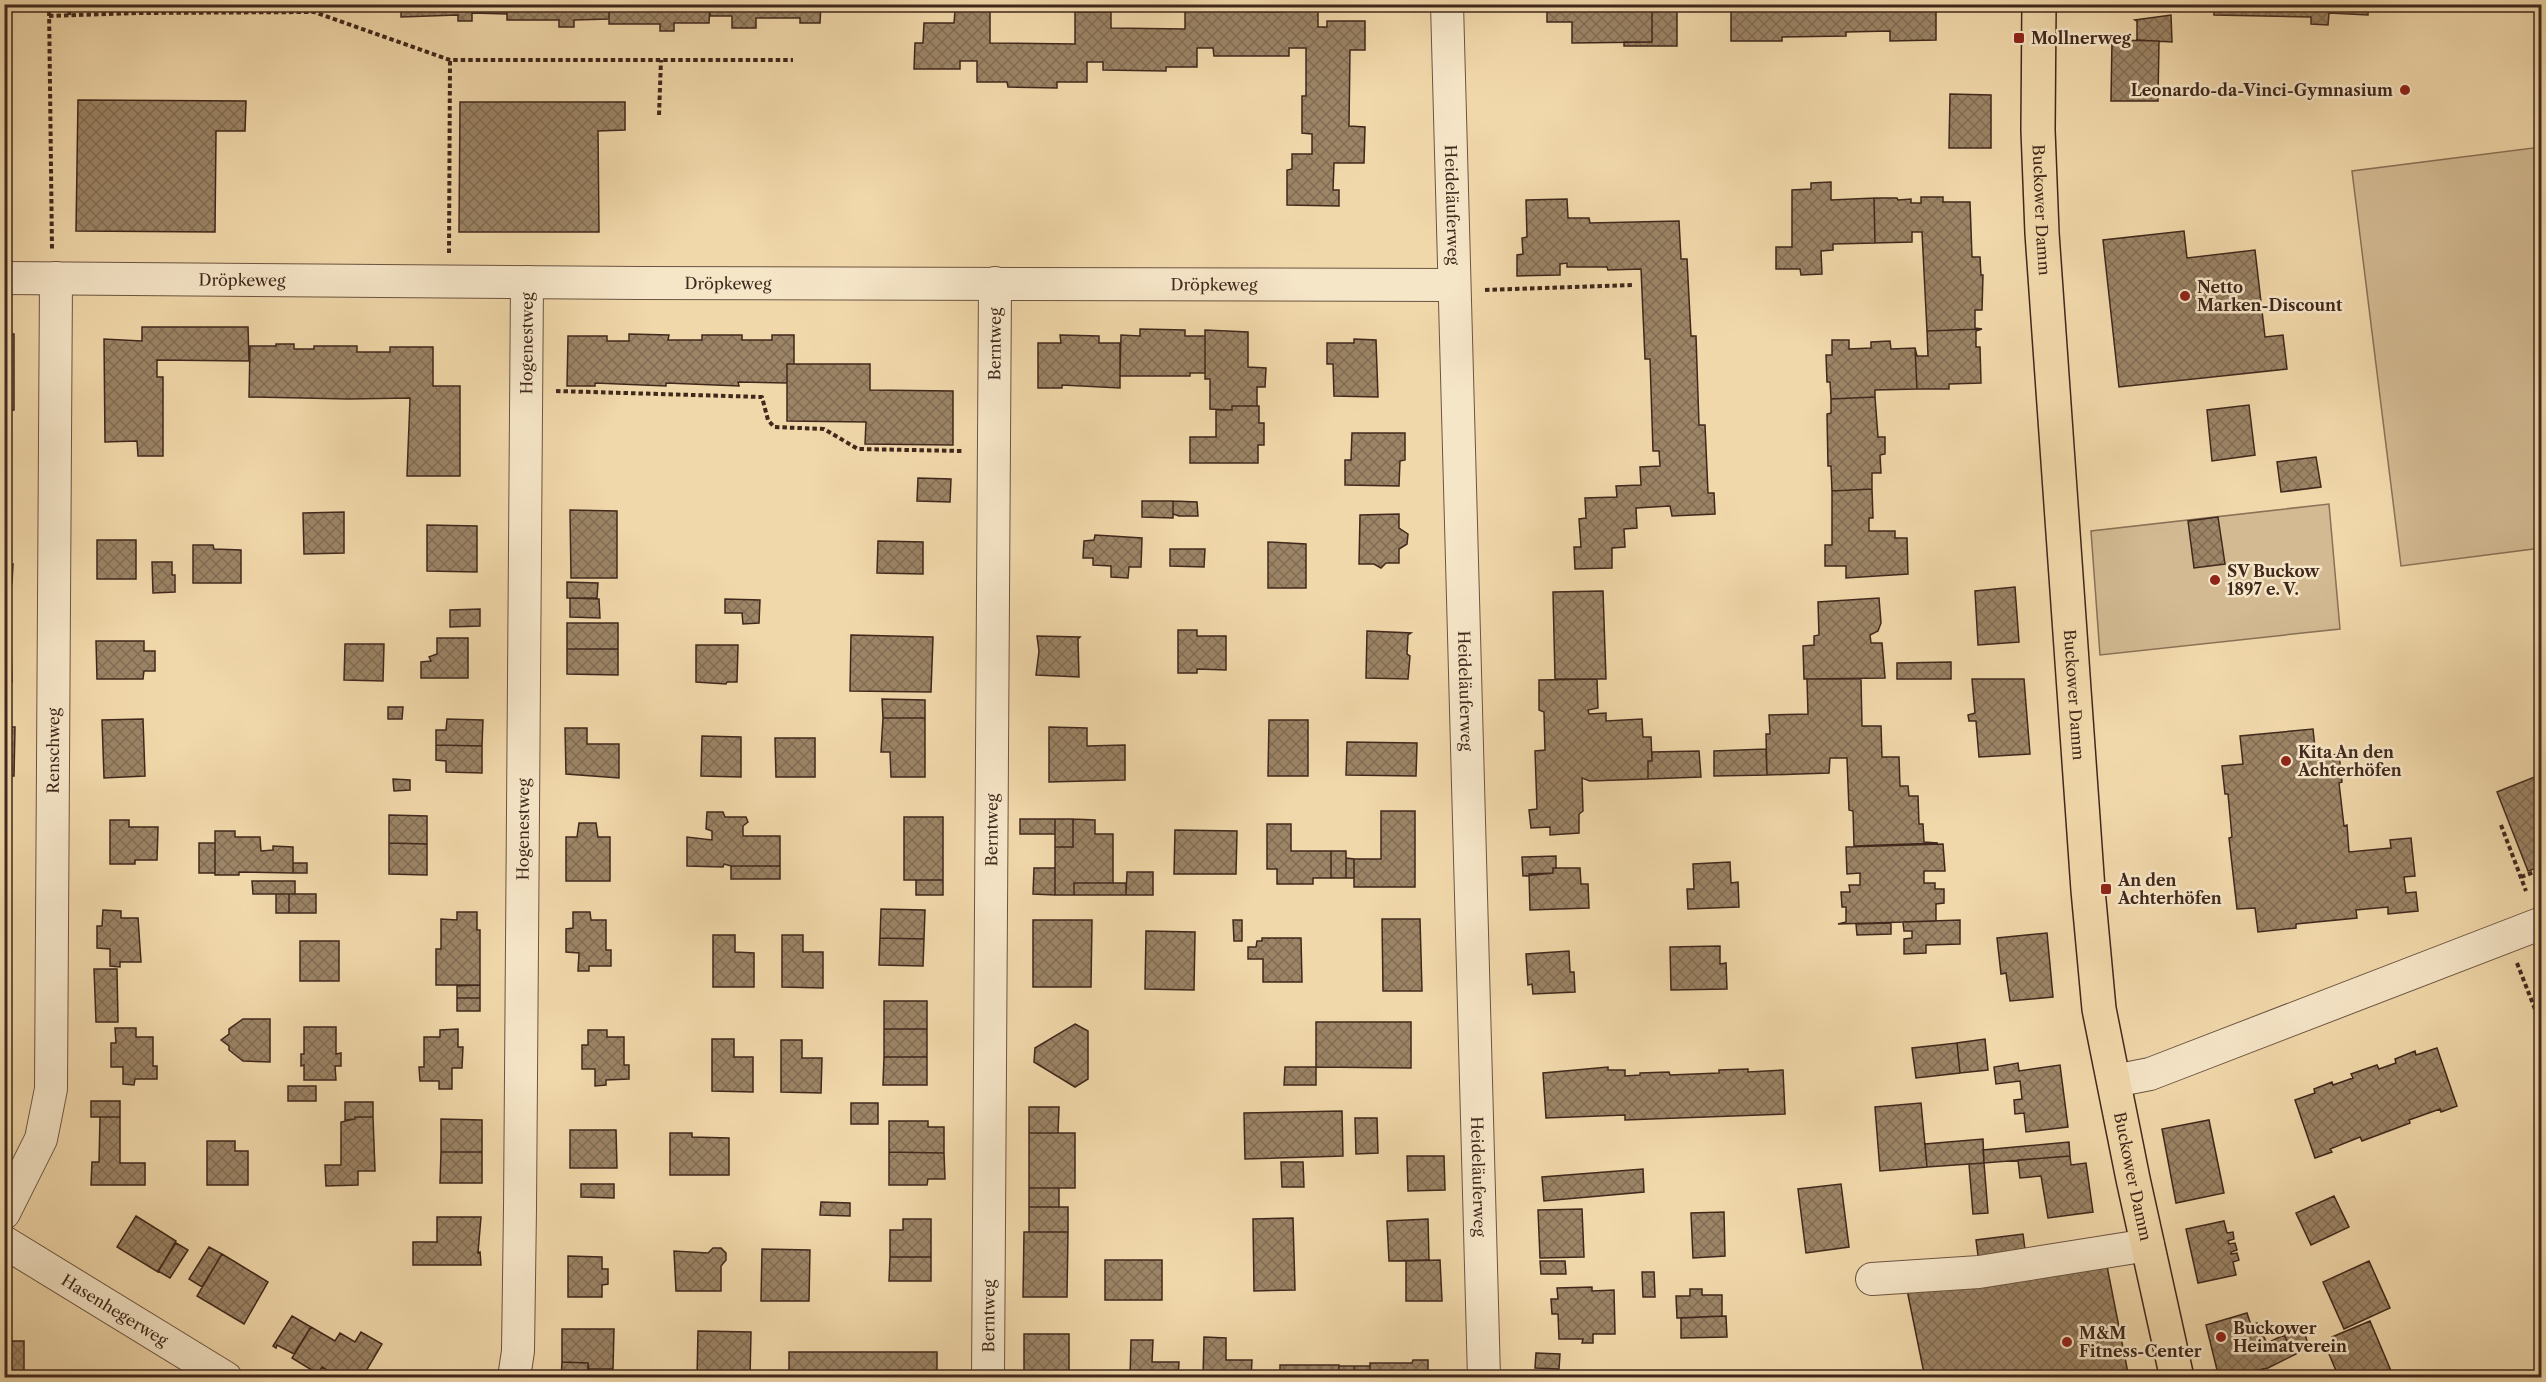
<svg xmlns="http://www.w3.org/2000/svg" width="2546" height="1382" viewBox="0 0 2546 1382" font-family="'Libre Caslon Text',serif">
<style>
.pitch{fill:#d3ba92;stroke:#8a7157;stroke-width:1.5}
.building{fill:url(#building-cross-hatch);stroke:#40281c;stroke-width:1.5}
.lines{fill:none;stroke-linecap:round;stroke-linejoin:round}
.minor-casing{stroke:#6c5440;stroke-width:34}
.major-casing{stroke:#40281c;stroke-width:36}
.path{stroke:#40281c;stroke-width:4;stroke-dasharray:4.5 3;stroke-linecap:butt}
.minor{stroke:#f6e6c8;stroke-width:32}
.major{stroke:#f1d8aa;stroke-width:33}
.poi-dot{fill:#8f2418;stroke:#f6e6c8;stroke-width:2}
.labels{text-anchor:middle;stroke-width:5;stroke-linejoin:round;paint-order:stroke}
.poi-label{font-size:16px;font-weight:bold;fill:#40281c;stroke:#f6e6c8;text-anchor:start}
.street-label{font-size:16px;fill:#40281c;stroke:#f6e6c8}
</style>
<defs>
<pattern id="building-cross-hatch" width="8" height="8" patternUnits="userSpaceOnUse" patternTransform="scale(1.5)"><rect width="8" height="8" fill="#9c8466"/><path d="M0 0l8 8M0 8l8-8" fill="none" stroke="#816c53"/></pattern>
</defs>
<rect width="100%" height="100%" fill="#f1d8aa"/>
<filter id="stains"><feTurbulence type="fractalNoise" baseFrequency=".00333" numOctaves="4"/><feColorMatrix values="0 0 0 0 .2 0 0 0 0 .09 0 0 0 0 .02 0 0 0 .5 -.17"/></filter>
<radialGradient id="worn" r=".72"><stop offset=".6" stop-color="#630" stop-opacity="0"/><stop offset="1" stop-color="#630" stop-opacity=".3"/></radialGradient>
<!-- pitch -->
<path class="pitch" d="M2541 147V548L2401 566 2352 171Z
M2329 504 2340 629 2100 655 2091 531Z"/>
<!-- building -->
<path class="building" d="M401 4H507V14L472 13V21H458V15L401 17Z
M507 4H609V19L574 20V27H559V20H507Z
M609 4H710L709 23H674V31H660V24H609Z
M710 4H821L820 23H800V18H756V28H732V16H710Z
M1185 4H1221V11L1281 12 1282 4H1318V27H1327V21H1365V50H1350L1349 126 1365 127 1364 163H1334L1333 190H1339V206L1287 205V170L1292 169V154H1312V134L1302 133V96H1306V48H1289V56H1214L1213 48H1197V67H1166V71L1103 70V62H1087V82H1057V88L1008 87 1007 82H977V61H960V69H914L915 43H923L924 23H954L955 11 990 10V43L1075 44V12H1111V28L1185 29Z
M1547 4H1652V42L1572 43V22H1547Z
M1652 4H1677V46H1624V42H1652Z
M1731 4H1926V7H1936V40L1890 41V31L1846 32V36L1782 37V41H1731Z
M2214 4H2368V15L2329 13 2328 25 2311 24V17L2214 15Z
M2171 15 2172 42 2137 40V21L2135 20Z
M2112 40 2159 41 2158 101H2111Z
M1950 94 1991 95V148H1949Z
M78 100 246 101 245 131H216L215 232 76 231Z
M460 102H625V130L598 131 599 232H459Z
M1831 182V200L1874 198 1875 243 1833 244V250L1821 251 1822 274 1801 275 1800 269H1776V247H1792V190L1811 189V183Z
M1921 197H1943V202H1970L1972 257H1980L1981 275H1983L1982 310H1975V328L1982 329 1927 331 1922 232H1912V242L1875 243 1874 198H1897L1898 200 1911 199V203H1921Z
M1567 199 1568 218H1589L1590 223 1679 221 1681 259H1687L1691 336H1696L1699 425H1705L1708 493H1714L1715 514 1672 516 1670 506 1636 508 1637 528 1624 529 1625 547 1612 548V568L1575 569 1574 547H1581L1579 519 1586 518 1585 498 1617 497 1616 486 1641 485 1640 467 1660 466 1659 451H1653L1650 359H1645L1641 269 1608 270 1607 267H1567V263L1560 264V275L1517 276V255L1523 254 1522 238 1527 237 1526 200Z
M2184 231 2187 258 2255 250 2265 337 2283 335 2287 369 2119 387 2103 240Z
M142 327H248L249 361 157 360V377H163V456H138L137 441 105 442 104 339 142 341Z
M1140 329 1185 330V336H1205V373H1190V376H1120L1121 335 1140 336Z
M1982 329 1976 331V347H1980L1981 383 1949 384V389H1917L1915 348 1917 356H1928L1927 331Z
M1205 330 1248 332V367L1266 368 1265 387H1257V406H1232V410L1210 409V379H1205Z
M4 334H14V410L4 411Z
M629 334 669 335 668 340H702V335H742V340H772V335H794V364H787V383L738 382 739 386 666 383V386L595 383V386H567L568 336H607V341H629Z
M1060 335 1099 336V343H1120V388L1062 385V388H1038V343H1061Z
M1354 339 1376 340 1378 397 1334 396 1333 364H1327V343H1354Z
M1832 340H1849V349L1871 348V342L1890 341 1891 349 1915 348 1917 389 1875 390V397L1831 399 1830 382H1827L1826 355H1832Z
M276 344H294V349H314V346H357V352H390V347H433V386H460V476H407L410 398 349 399 249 397 250 346H276Z
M787 364H870V390L953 391V445L865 444 866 422 787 421Z
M1875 397 1878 437H1885V454L1880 455 1881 473H1872V489L1832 491 1831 466H1828L1827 414 1831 413V399Z
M2249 405 2255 455 2212 461 2207 410Z
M1232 406H1259V423H1264V445H1258V463H1190V437H1216V410H1232Z
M1352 433H1405V460L1400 461 1399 486 1345 485V460H1351Z
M2316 457 2321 487 2281 492 2277 462Z
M918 478 951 479 950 502 917 501Z
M1872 489 1873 518H1869V531H1895V538H1907L1908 574 1846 578V566H1825V545H1832V491Z
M1142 501H1173V518L1142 517Z
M1173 501 1197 502 1198 516H1179L1173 514Z
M570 510 617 511V578H571Z
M344 512V553L304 554 303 513Z
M1399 514V528L1408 534 1407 544 1399 549V563H1386L1381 568 1374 564H1359L1360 515Z
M2218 517 2225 564 2194 568 2188 521Z
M427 525 477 526V572L427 571Z
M1095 535 1142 538 1141 567H1129L1128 578 1111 577V566L1093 565V558H1083L1084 541 1094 540Z
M97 540H136V579H97Z
M878 541 923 542V574L877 573Z
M1268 542 1306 544V588H1268Z
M193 545H213L214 549 241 550V583H193Z
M1170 549H1205L1204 567 1170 566Z
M152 562H172V575H175V592L153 593Z
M4 563 13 564 12 583H4Z
M567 582 598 583 597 598H567Z
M2015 587 2019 642 1978 645 1975 591Z
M1603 591 1606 679H1555L1553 592Z
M570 598 599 599 600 618 570 617Z
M1879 598 1881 623 1878 631 1870 635 1871 643H1882L1885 678 1804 679 1803 646 1814 645V636L1819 635 1818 602Z
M725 599 760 600 759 623 743 624 742 613H725Z
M480 609V626L450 627V610Z
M567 623H618V649H567Z
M1178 630H1197V636H1226V670L1197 669V673H1178Z
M1367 631 1411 633 1408 635 1407 654 1410 656 1408 679 1366 678Z
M851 635 933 637 931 692 850 691Z
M1037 636 1080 637 1078 639 1079 677 1036 675 1039 651Z
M437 638H468V678H421V662L431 661 429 657 437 654Z
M96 641H144V651H155V671H144L143 679H97Z
M4 644H11L12 682H4Z
M345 644H384L383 681 344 680Z
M696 645H738L737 682H727L726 684 696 682Z
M567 649H618V675L567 674Z
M1951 662V679H1897V663Z
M1597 679 1598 708 1588 710 1589 714 1606 713V721L1642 719 1643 737H1651L1652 761H1648V779L1590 781 1582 778 1583 811 1579 814V833L1550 835V827L1531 828 1529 810 1537 809 1535 751 1545 750 1544 712 1539 710V680Z
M1807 679H1861L1862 726H1881L1882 757H1899L1900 786H1908L1909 796H1918L1919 824H1923L1924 842 1938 843 1854 846 1853 811 1849 810 1847 758H1830L1829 773 1767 775 1766 734H1770L1769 715 1808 714Z
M1972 679H2024L2030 754 1979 757 1976 721H1969L1968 715 1975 713Z
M882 699 925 700V718H883Z
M388 707H403L402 719H388Z
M883 718H925V777H891L890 752H881Z
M143 719 145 776 104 778 102 720Z
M447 719 483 720 482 746 436 745V730H446Z
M1269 720H1308V776H1268Z
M4 727H15L14 776H4Z
M1049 727 1087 728V746L1125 745V780L1049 782Z
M565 728H587V744H619V778L566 774Z
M2313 729 2316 757 2339 754 2342 782 2339 783 2344 826 2347 825 2349 852 2391 848 2390 840 2411 838 2415 876 2404 877 2406 893 2416 892 2418 911 2388 914V907L2356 910 2357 918 2296 924V928L2258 932 2255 908 2237 909 2229 838 2232 837 2228 794H2225L2222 766 2243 764 2240 736Z
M702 736 741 737V777L701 776Z
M775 738H815V777H776Z
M1347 742 1417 743 1416 776 1346 775Z
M436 745 482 746V773L446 772V761L436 760Z
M1766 749 1767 775 1714 776V751Z
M1699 751 1701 777 1648 779V761H1652V752Z
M2542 774V866L2528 871 2497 792Z
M393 779 410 780V790L394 791Z
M1381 811H1415V887H1354V859H1381Z
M707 812H723L725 817H746L748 822 743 826V836H780V866H731L724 864 723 867 687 866V837L712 840V831L706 829Z
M389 815 427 816V844L389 843Z
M904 817H943V880H904Z
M1020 819H1055V834H1020Z
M1055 819H1073V847H1055Z
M1073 819 1095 820V834H1113V883H1074V895H1055V847H1073Z
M110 820H129V827H158L157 860H135V864H110Z
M579 823H596L598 837H610V881H566V837H577Z
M1267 824H1291V851H1331V878H1313V884H1277V869H1267Z
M4 828H11V860H4Z
M1175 830 1237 831 1236 874H1174Z
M215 831H235V837H260L261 851 273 850V846L293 847V873L239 872V875H215Z
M199 843H215V873H199Z
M389 843 427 844V875L389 874Z
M1943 844 1945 871H1924V883H1935V889H1944V903L1936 904V921L1838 924 1846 922V907H1842L1841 892H1850L1849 885H1860V873L1847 874 1846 847Z
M1331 851H1346V878H1331Z
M1556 856V868H1553V873L1523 876 1522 857Z
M1346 858 1354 859V878H1346Z
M1730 862 1731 883 1738 882 1739 907 1688 909 1687 889H1694L1693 864Z
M293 863H307V873H293Z
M731 866H780V879H731Z
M1034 868H1055V895L1033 894Z
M1553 868H1580L1581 884H1588L1589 908 1530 910 1529 874 1553 873Z
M1127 872H1153V895H1126Z
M916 880H943V895H916Z
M252 881H295V894H253Z
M1074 883H1126V895H1074Z
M276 894H289V913H276Z
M289 894H316V913H289Z
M881 909 925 910 924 939 880 938Z
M103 910 121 911V918H138L141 962H120V967L110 966V949L97 948V926H102Z
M457 912H477V930H480V985H436V949H441V919L457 920Z
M573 912H590L591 920H606V950H611V966H589V971H578L579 953 566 952V929L573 928Z
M1382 919H1420L1422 991H1383Z
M1033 920H1092L1091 987H1033Z
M1233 920H1242V941H1234Z
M1960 920V944L1926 945V953L1904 954V939L1912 938V931H1904L1903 922Z
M1891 923V934L1857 935 1856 924Z
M1146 931 1195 932 1194 990 1145 989Z
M2047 933 2053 997 2010 1001 2006 973 2001 974 1997 938Z
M713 935H735V952L754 953V987H713Z
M782 935H803V952H823V988L782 987Z
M880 938 924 939 923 966 879 965Z
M1262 938H1301L1302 982H1263V959H1248V947H1256L1257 941H1262Z
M300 941H339V981H300Z
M1720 946V964L1726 963 1727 989 1671 990 1670 947Z
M1569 951 1570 972H1574L1575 992 1533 994 1532 984 1528 985 1526 954Z
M94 969H117L118 1022H96Z
M480 985V998H457V986Z
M457 998H480V1011H457Z
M884 1001H927V1029H884Z
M243 1019H270V1062L243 1061 229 1050V1046L221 1040 229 1034V1029Z
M1316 1022H1411V1068L1316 1067Z
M1075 1024 1088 1031V1079L1075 1087 1034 1062 1035 1048Z
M304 1027H336V1054L341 1053V1066H335L336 1080H304V1065L301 1066V1054H304Z
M115 1028H136V1037H153V1066H157V1079H135L134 1085 123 1084V1067H111V1043H116Z
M458 1029V1047H463L462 1068H452V1089H439V1081H420L419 1067H424V1037H440V1030Z
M884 1029H927V1057H884Z
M588 1030H607V1037H624V1065H629V1079L606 1080V1085L595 1086V1069H582V1045H588Z
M712 1039H734V1057H753V1092L712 1091Z
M1985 1039 1988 1070 1960 1073 1957 1043Z
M781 1040H802V1058H822L821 1093 781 1092Z
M1957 1043 1960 1073 1916 1078 1912 1048Z
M2437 1048 2457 1106 2441 1112 2440 1109 2409 1120 2410 1123 2362 1141 2360 1137 2330 1149 2332 1152 2315 1158 2295 1100 2315 1093 2314 1089 2332 1082 2333 1085 2353 1078 2351 1074 2377 1065 2379 1069 2396 1063 2395 1059 2415 1051 2416 1055Z
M884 1057H927V1085H883Z
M2018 1063 2019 1071 2060 1065 2068 1127 2026 1132 2024 1113 2015 1114 2014 1100 2022 1099 2020 1081 1996 1084 1994 1067Z
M1285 1067H1316V1085H1284Z
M1608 1067V1070H1625V1076L1640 1075V1073L1669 1072 1670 1075 1719 1073V1070L1748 1069V1072L1783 1070 1785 1114 1625 1120V1115L1546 1118 1543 1073Z
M288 1086H316V1101H288Z
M91 1101H120V1117H91Z
M345 1102H373V1117H355V1119L345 1120Z
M851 1103H878V1124H851Z
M1921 1103 1927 1167 1880 1171 1875 1107Z
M1029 1107H1059L1058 1133H1029Z
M1342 1111 1343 1156 1245 1159 1244 1113Z
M100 1117H120V1163H145V1185H91L92 1162H99Z
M355 1117H373L375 1171H358V1185L326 1186 325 1165H341V1122L355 1119Z
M1355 1118H1377L1378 1153 1356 1154Z
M441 1119 482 1120V1152H441Z
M2209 1120 2224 1193 2176 1203 2162 1129Z
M889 1121H928V1127H944V1153L889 1152Z
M570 1130H616L617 1168H570Z
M670 1133H692V1137L729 1138V1175H670Z
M1029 1133H1075V1188H1029Z
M1983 1139 1984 1163 1927 1167 1925 1144Z
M207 1141H235V1151H248V1185H207Z
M2069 1142 2070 1156 1984 1163 1983 1150Z
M441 1152H482V1183H440Z
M889 1152 944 1153 945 1179H928L927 1185H889Z
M1407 1156H1444L1445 1190 1408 1191Z
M2070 1156 2071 1165 2086 1163 2093 1212 2048 1218 2041 1176 2020 1178 2018 1160Z
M1281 1162H1303L1304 1187H1282Z
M1984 1163 1988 1213 1973 1214 1969 1164Z
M1643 1169 1644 1192 1544 1201 1542 1177Z
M581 1184H614V1198L581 1197Z
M1841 1184 1849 1247 1806 1253 1798 1189Z
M1029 1188H1059V1207H1029Z
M2334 1196 2349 1227 2311 1245 2296 1213Z
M821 1202 850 1203V1216L820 1215Z
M1029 1207H1068V1232H1029Z
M1582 1209 1584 1257 1540 1258 1538 1210Z
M1724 1212 1725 1256 1693 1258 1691 1213Z
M136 1216 176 1241 158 1272 117 1247Z
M437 1217H481L478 1253 480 1252 481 1265H413V1242H437Z
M1293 1218 1295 1290 1254 1291 1253 1219Z
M903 1219H931V1257H890V1230H903Z
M1428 1219 1429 1260 1389 1261 1387 1221Z
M2224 1221 2227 1233 2233 1232 2234 1239 2228 1241 2229 1244 2235 1243 2237 1250 2231 1252V1254L2237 1253 2239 1260 2233 1262 2236 1275 2198 1283 2186 1229Z
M1024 1232H1068L1067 1297H1023Z
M2023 1234 2026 1257 1979 1263 1976 1240Z
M176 1243 188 1250 170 1278 158 1271Z
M209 1247 222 1254 202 1287 189 1279Z
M713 1248H721L726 1253V1260L721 1266V1291H676L674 1251 708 1253Z
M762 1249 810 1250 809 1301H761Z
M222 1254 268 1282 244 1324 197 1296Z
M568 1256 602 1257V1269H608V1284L602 1285V1297H568Z
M890 1257H931V1281H889Z
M1105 1260H1162V1300H1105Z
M1440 1260 1442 1301H1406V1261Z
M1540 1261H1565L1566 1274H1541Z
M2106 1261 2129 1378 2081 1376 1925 1378 1907 1290Z
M2369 1261 2390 1308 2344 1329 2323 1282Z
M1642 1272H1654L1655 1297H1643Z
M1592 1287V1291L1614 1290 1615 1334H1593V1343H1582L1583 1339H1559L1558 1314H1552L1551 1299H1558L1557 1288Z
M1690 1289H1702V1295H1722V1316L1677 1318 1676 1296H1690Z
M2247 1313 2251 1325 2257 1323 2267 1343 2284 1335 2294 1355 2268 1368 2219 1378 2206 1325Z
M292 1316 311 1327 294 1354 277 1345 276 1348 273 1346Z
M1726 1316 1727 1337 1681 1338V1318Z
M2370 1321 2394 1378H2339L2329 1354 2338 1350 2332 1337Z
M2302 1325 2309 1347 2294 1355 2284 1335Z
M311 1327 335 1341 340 1333 355 1342 361 1332 382 1344 362 1378 356 1374 354 1378H340L322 1367 318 1374 292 1358Z
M562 1329H614L613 1369H588V1363L562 1362Z
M698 1331 751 1332 750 1378H697Z
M1024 1334H1069V1378H1024Z
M1204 1337 1226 1338V1360H1252L1251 1378H1203Z
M1131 1340H1153L1152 1362H1179L1178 1378H1130Z
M4 1341H24V1378H4Z
M789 1352H937V1378H789Z
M1536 1353 1560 1354 1559 1369 1535 1368Z
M1413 1360H1428V1378H1370V1363H1412Z
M562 1362 588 1363 590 1378H561Z
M1280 1365H1339L1338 1378H1280Z
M1339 1366H1354V1378H1338Z
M1354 1366H1370V1378H1354Z
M2263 1369 2265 1378H2223Z
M1535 1371 1584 1372V1378H1534Z"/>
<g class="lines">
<!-- minor casing -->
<g class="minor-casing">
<g id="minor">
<path id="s1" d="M1447 4 1484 1378"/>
<path id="s2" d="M4 278 638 283 1454 285"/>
<path d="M2114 1081 2150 1074 2542 923"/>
<path id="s3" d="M4 1213 41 1139 51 1089 56 278"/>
<path id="s4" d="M4 1242 226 1378"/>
<path d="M1872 1279 1979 1272 2148 1245"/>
<path id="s5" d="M514 1378 518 1351 520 1208 527 282"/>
<path id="s6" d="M988 1378 995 283"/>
</g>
</g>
<!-- major casing -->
<g class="major-casing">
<g id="major">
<path id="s7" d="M2039 4 2038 130 2042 233 2088 890 2099 1009 2133 1179 2177 1378"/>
</g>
</g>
<!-- path -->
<path class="path" d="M49 4 52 250
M69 15 70 4
M49 16 139 13 314 12 450 60H793
M659 115 661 60
M449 253 450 60
M1485 290 1632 285
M556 391 762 397 768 420 774 427 824 429 858 449 963 451
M2501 825 2526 891
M2521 877 2542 869
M2517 963 2542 1027"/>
<!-- minor -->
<use href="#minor" class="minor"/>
<!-- major -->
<use href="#major" class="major"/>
</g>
<!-- markers -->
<g class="poi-dot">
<rect x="2013" y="32" width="12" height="12" rx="3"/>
<circle cx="2405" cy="90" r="6"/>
<circle cx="2185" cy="296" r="6"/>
<circle cx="2215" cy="580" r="6"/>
<circle cx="2286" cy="761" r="6"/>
<rect x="2100" y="883" width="12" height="12" rx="3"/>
<circle cx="2221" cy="1337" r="6"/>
<circle cx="2067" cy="1342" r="6"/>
</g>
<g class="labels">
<!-- poi labels -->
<g class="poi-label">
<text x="2031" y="44">Mollnerweg</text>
<text x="2393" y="96" text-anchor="end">Leonardo-da-Vinci-Gymnasium</text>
<text x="2197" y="293">Netto<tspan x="2197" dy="18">Marken-Discount</tspan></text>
<text x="2227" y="577">SV Buckow<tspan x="2227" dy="18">1897 e. V.</tspan></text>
<text x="2298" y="758">Kita An den<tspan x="2298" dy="18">Achterhöfen</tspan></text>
<text x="2118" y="886">An den<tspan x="2118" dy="18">Achterhöfen</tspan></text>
<text x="2233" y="1334">Buckower<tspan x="2233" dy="18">Heimatverein</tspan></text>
<text x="2079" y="1339">M&amp;M<tspan x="2079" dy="18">Fitness-Center</tspan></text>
</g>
<!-- street labels -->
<g class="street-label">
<text dy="6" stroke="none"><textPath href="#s1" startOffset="201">Heideläuferweg</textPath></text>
<text dy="6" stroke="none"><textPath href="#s7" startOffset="206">Buckower Damm</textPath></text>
<text dy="6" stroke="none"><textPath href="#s2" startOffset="238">Dröpkeweg</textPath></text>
<text dy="6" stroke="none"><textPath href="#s2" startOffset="724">Dröpkeweg</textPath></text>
<text dy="6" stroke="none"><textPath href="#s2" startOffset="1210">Dröpkeweg</textPath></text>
<text dy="6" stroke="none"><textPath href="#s5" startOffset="1035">Hogenestweg</textPath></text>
<text dy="6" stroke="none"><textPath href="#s6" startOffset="1034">Berntweg</textPath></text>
<text dy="6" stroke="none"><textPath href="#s1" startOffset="687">Heideläuferweg</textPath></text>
<text dy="6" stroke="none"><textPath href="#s7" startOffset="692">Buckower Damm</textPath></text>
<text dy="6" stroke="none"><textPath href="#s3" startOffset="472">Renschweg</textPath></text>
<text dy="6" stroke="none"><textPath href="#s5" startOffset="549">Hogenestweg</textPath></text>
<text dy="6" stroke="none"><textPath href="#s6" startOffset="548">Berntweg</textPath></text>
<text dy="6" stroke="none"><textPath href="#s7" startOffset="1178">Buckower Damm</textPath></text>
<text dy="6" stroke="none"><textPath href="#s1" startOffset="1173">Heideläuferweg</textPath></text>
<text dy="6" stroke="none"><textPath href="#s4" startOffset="130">Hasenhegerweg</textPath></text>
<text dy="6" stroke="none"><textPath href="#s6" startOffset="62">Berntweg</textPath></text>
</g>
</g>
<!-- margin -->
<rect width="2546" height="1382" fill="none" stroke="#f1d8aa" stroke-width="24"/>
<rect x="6" y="6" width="2534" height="1370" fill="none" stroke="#40281c" stroke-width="3"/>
<rect x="12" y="12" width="2522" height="1358" fill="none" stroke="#40281c" stroke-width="1.5"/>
<rect width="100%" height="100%" filter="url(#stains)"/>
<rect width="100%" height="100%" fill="url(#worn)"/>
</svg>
